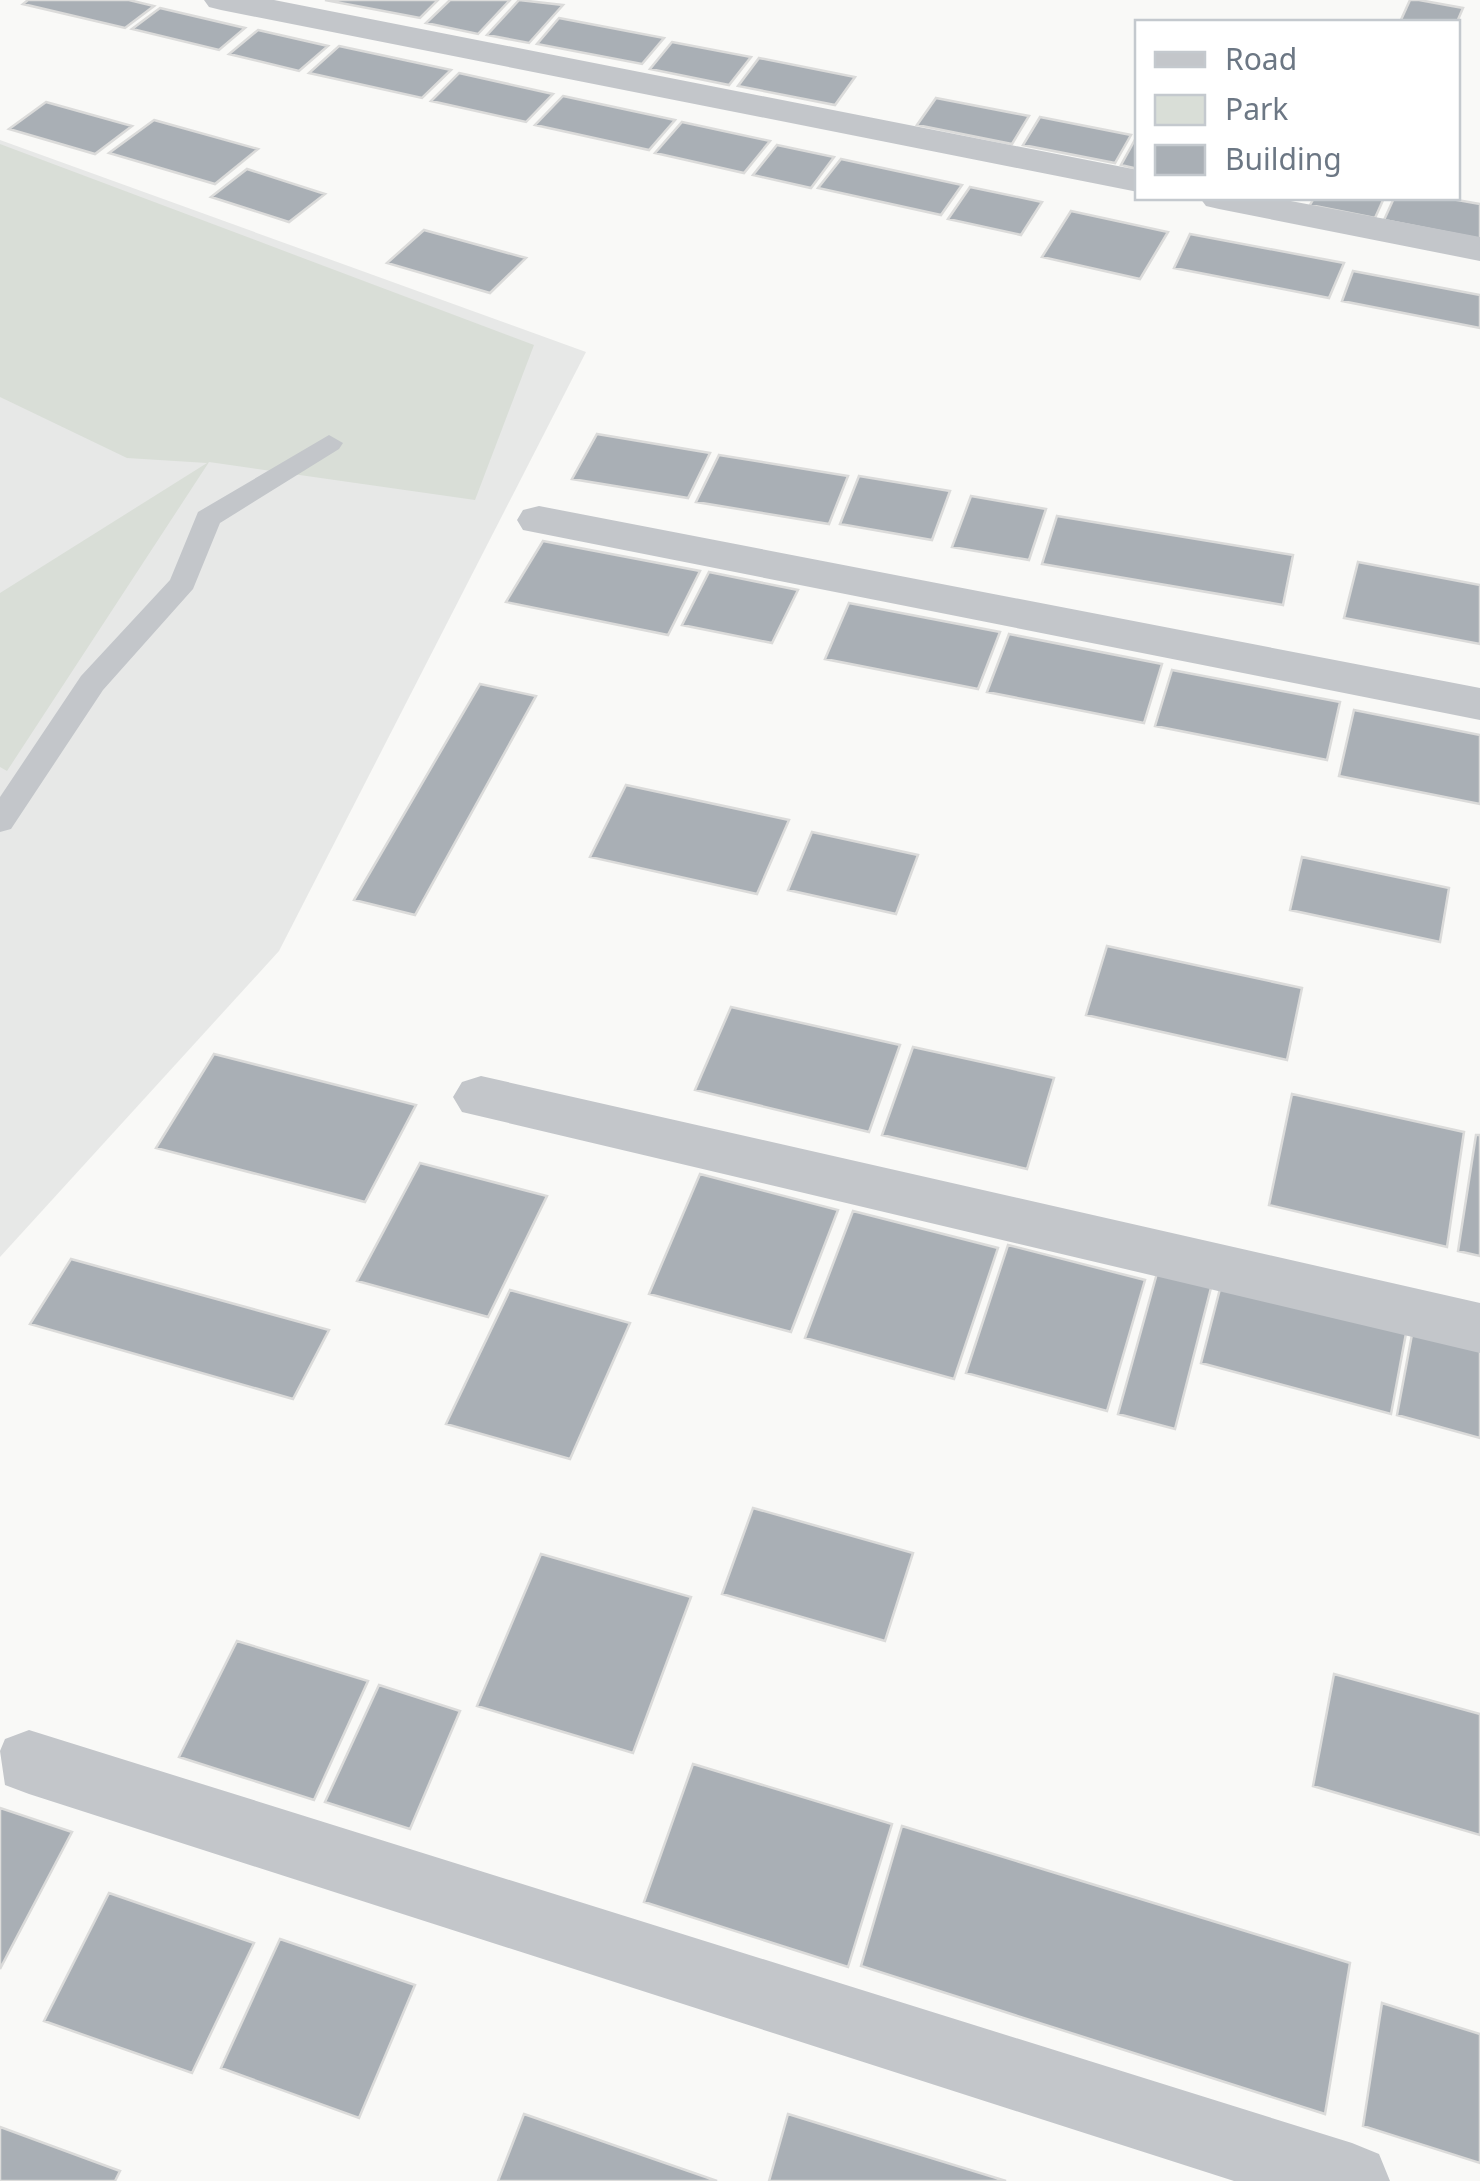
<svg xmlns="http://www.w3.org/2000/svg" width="1480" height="2181" viewBox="0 0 1480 2181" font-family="'Noto Sans',sans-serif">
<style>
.built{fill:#e7e8e7}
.green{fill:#d9ded7}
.building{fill:#a9afb5;stroke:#dbdbda;stroke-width:2.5}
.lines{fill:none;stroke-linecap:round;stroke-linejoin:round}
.lane{fill:#c3c6ca;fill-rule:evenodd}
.street{fill:#c3c6ca;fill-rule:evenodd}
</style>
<rect width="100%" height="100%" fill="#f9f9f7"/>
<!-- built -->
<path class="built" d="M0 140 586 352 279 951 0 1257Z"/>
<!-- green -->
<path class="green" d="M0 144 534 345 475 500 209 462 7 771 0 767V593L207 463 127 458 0 397Z"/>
<!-- building -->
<path class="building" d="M28 0H129L154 6 125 28 23 4Z
M325 0H438L420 18Z
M450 0H510L478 34 426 23Z
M519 0 563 5 529 43 487 35Z
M1410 0H1419L1463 8 1457 22H1400Z
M160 8 245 28 219 50 132 29Z
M559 18 664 38 642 64 537 44Z
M258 30 328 46 299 71 229 54Z
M672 42 751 57 729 85 650 69Z
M339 46 451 70 422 98 309 73Z
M759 58 855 77 835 105 738 86Z
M459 73 553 94 526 122 431 101Z
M563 96 675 120 649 150 535 125Z
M936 98 1029 116 1012 144 917 125Z
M46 102 132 126 95 154 9 129Z
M1040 117 1131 135 1115 163 1023 145Z
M154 120 258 149 215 184 109 153Z
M682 122 770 141 744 173 655 153Z
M1137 136 1138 169 1121 165Z
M777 145 834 157 811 188 753 175Z
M841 159 962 185 941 215 818 188Z
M247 169 325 194 289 222 211 197Z
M970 187 1042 202 1021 235 948 219Z
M1314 198H1384L1375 218 1310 205Z
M1394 198H1446L1480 204V239L1384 220Z
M1071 211 1168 232 1140 279 1042 257Z
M424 230 526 258 490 293 387 263Z
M1190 234 1344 263 1329 298 1174 268Z
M1353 271 1480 295V328L1342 301Z
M597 434 710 453 688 498 572 479Z
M719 455 848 476 829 524 696 502Z
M859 476 950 491 932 540 840 524Z
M971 496 1046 509 1029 560 952 547Z
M1057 516 1293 555 1283 605 1042 564Z
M543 541 700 571 668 635 506 602Z
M1358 562 1480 585V644L1344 618Z
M709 572 798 590 772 643 682 625Z
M849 603 1000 632 978 689 825 659Z
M1009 634 1162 664 1144 723 987 692Z
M1172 670 1340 702 1327 760 1155 726Z
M480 684 536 696 415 915 354 900Z
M1354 710 1480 735V804L1339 776Z
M626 785 789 820 757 894 590 857Z
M812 832 918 855 896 914 788 890Z
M1302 857 1449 888 1440 942 1290 910Z
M1107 946 1302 988 1287 1060 1086 1015Z
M731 1007 900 1045 869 1132 695 1090Z
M913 1047 1054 1078 1027 1169 882 1135Z
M214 1054 416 1105 365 1202 156 1148Z
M1292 1094 1464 1132 1447 1247 1269 1205Z
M1476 1135H1480V1256L1458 1251Z
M420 1163 547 1196 488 1317 357 1281Z
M700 1174 838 1210 791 1332 649 1294Z
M853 1211 998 1248 954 1379 805 1338Z
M1008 1245 1145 1280 1107 1411 966 1373Z
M71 1259 329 1330 293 1399 30 1324Z
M1159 1266 1213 1280 1175 1429 1118 1414Z
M1222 1281 1407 1328 1391 1414 1201 1363Z
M510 1290 630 1323 570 1459 446 1424Z
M1413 1329 1480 1347V1438L1397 1415Z
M753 1508 913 1553 885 1641 722 1594Z
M541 1554 691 1597 633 1753 477 1706Z
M237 1641 368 1681 314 1800 179 1757Z
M1334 1674 1480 1714V1835L1313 1786Z
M379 1685 460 1711 410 1829 325 1802Z
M693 1764 892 1824 848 1967 644 1902Z
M0 1808 72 1832 0 1969Z
M902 1826 1350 1963 1325 2114 861 1966Z
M109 1893 254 1943 192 2073 44 2021Z
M280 1939 415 1985 359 2118 221 2068Z
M1382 2003 1480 2034V2163L1363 2126Z
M524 2114 717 2181H498Z
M788 2114 1006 2181H769Z
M0 2127 120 2171 115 2181H0Z"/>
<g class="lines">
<!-- lane -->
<path class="lane" d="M329 435 343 443 339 449 220 523 193 589 103 690 11 829 0 832V797L81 676 170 580 198 512Z"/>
<!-- street -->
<path class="street" d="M204 0H274L1138 170V192L221 10 209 7Z
M1200 198H1275L1480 237V261L1219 209 1206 206Z
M539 506 1480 688V720L523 530 517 520 523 510Z
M481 1076 1480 1303V1353L462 1112 453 1097 462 1082Z
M29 1730 1352 2143 1379 2154 1390 2181H1234L29 1794 5 1785 0 1751 5 1739Z"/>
</g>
<!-- legend -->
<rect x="1135" y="20" width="325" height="180" fill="#ffffff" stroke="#c4c9ce" stroke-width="2.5"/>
<rect x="1155" y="52" width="50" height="15" fill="#c3c6ca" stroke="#c4c9ce" stroke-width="2.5"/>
<text x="1225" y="70" font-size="30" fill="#6c7784">Road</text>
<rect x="1155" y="95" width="50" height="30" fill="#d9ded7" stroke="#c4c9ce" stroke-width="2.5"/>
<text x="1225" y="120" font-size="30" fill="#6c7784">Park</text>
<rect x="1155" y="145" width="50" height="30" fill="#a9afb5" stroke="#c4c9ce" stroke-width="2.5"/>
<text x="1225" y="170" font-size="30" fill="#6c7784">Building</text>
</svg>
